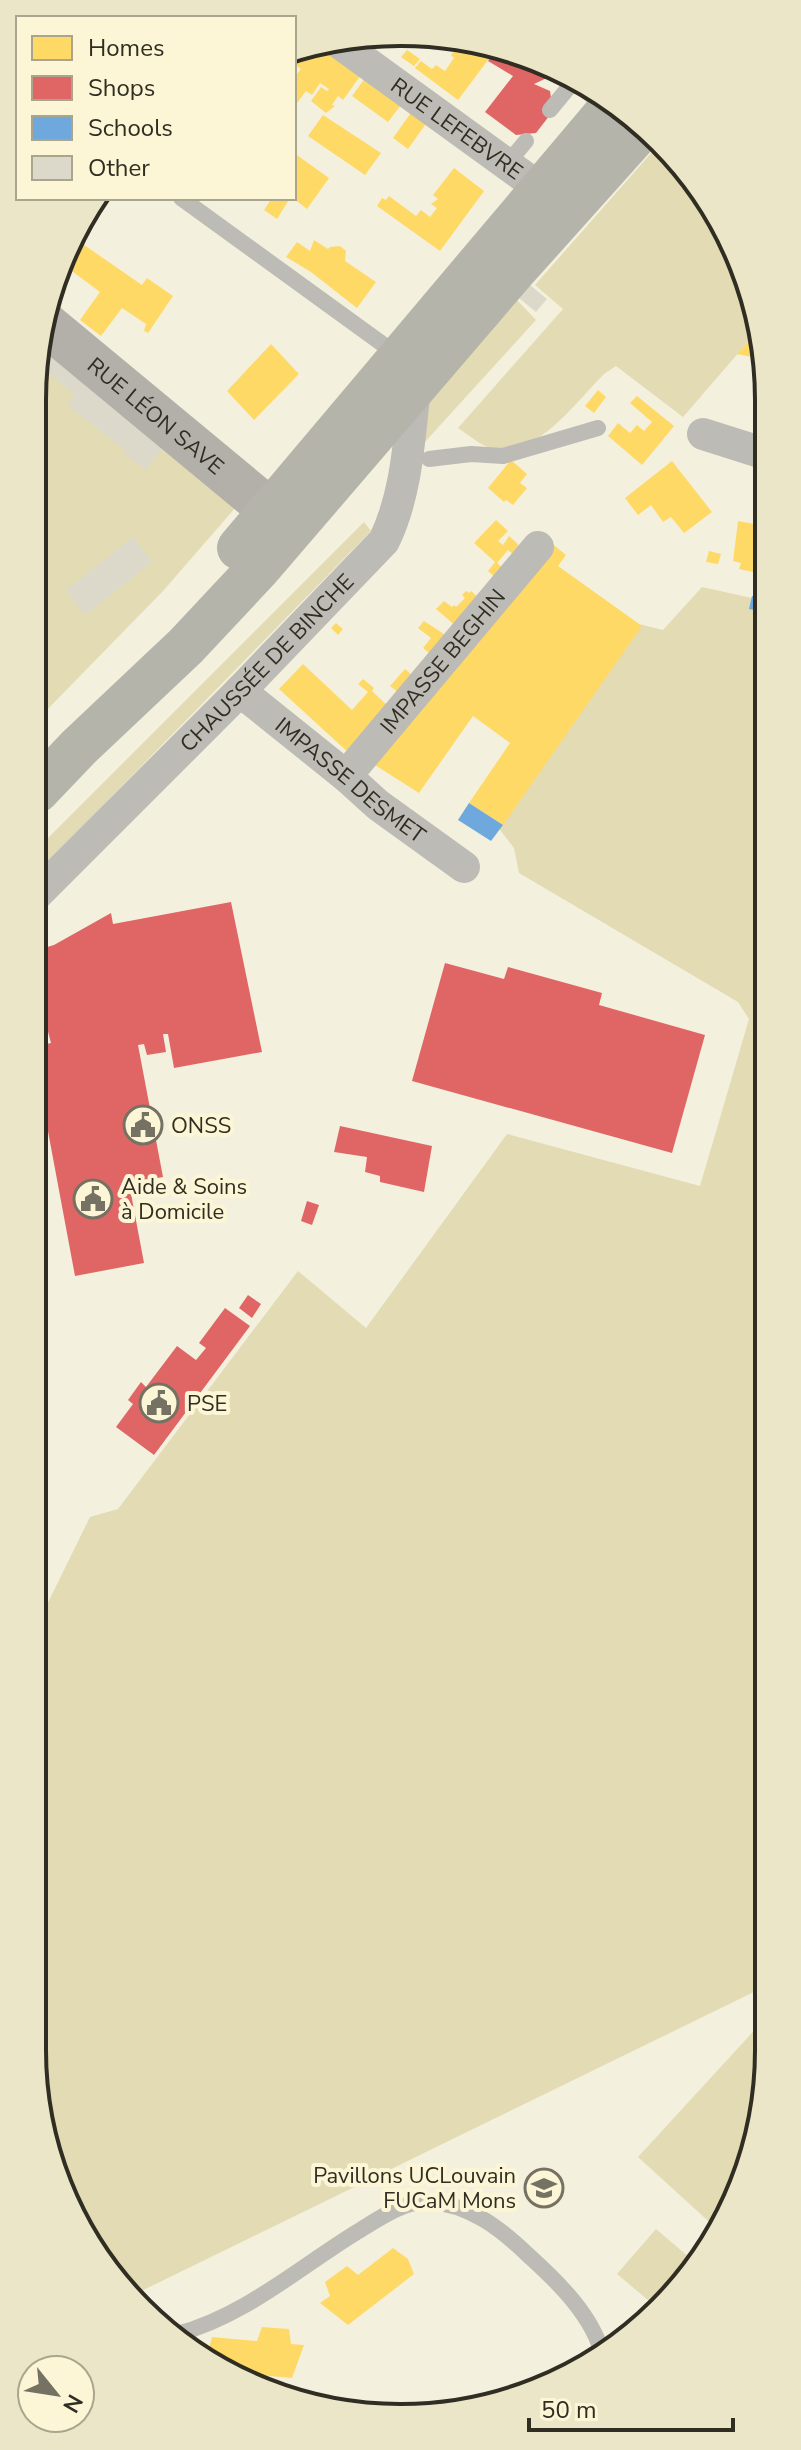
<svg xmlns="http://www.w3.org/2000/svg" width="801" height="2450" viewBox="0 0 801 2450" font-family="'Nunito Sans',sans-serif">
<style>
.green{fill:#e3dbb3}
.homes{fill:#ffd966}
.shops{fill:#e06666}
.schools{fill:#6fa8dc}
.building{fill:#dcd9cb}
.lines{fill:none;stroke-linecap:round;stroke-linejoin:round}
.lane{stroke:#bdbbb5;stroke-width:16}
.street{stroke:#bdbbb5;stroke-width:32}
.secondary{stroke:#b2b0a9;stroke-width:44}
.primary{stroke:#b5b4aa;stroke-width:44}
.labels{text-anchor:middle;stroke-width:8;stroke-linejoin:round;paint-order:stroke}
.street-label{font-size:22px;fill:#302e22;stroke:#fcf6d6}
.poi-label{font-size:22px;fill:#302e22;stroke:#fcf6d6;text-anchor:start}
.rim{fill:none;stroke:#302e22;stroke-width:4}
</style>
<rect width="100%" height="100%" fill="#f4f0de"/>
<!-- green -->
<path class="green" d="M660 143 677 157 731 238 761 336 754 335 683 417 616 366 604 374C577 401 542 450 502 451 487 451 469 435 458 428L563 309 535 285Z
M516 299 536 320 423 444 424 392Z
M39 328 249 492 163 591 38 719Z
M364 522 371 531 37 873V849Z
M702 587 765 601 762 1988 129 2297 124 2293 60 2190 32 2049 34 1631 90 1517 118 1509 298 1271 366 1328 507 1134 700 1186 749 1019 738 1002 519 873 514 848 497 826 619 619 663 630Z
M762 2022V2122L717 2229 638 2157Z
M656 2229 697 2264 655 2306 617 2274Z"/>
<!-- homes -->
<path class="homes" d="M464 39H473L497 48 458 100 415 68 421 61 432 69 436 65 445 71 454 58 451 55Z
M324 41 364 71 343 100 338 96 332 105 335 106 326 113 311 101 321 87 327 91 329 89 320 83 312 95 306 91 297 103 294 101V78L301 69 294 64V53Z
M407 50 420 59 414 66 401 57Z
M368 74 404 101 388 122 352 96Z
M415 107 430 118 408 149 393 138Z
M323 115 381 153 365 175 308 136Z
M294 153 329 178 307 209 294 199Z
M454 168 484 191 440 251 377 206 382 198 386 200 389 196 416 216 421 210 430 217 437 208 431 204 438 199 433 195Z
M272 198H290L277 219 264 210Z
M80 230 83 232 77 240 142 285 147 278 173 296 148 333 144 331 146 324 122 308 101 336 80 320 100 292 65 266Z
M314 240 328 249 330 247 340 246 346 251 345 261 376 282 357 308 311 272 286 257 297 242 310 251Z
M759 331 766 360 737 354Z
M271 344 299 374 254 420 227 391Z
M598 390 606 397 594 413 585 406Z
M637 396 674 426 642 465 608 436 618 423 630 433 637 425 644 431 652 422 630 403Z
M511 460 527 474 520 483 527 488 513 505 506 500 504 502 488 488Z
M672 461 712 512 684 533 671 517 663 522 651 505 638 515 625 498Z
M764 502 765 565 754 563 753 572 739 569 741 563 733 561 738 521 760 525Z
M496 520 508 531 498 541 503 545 509 536 518 544V549L514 555 508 550 497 563 506 571 498 580 488 571 495 562 474 543Z
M550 542 566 555 558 566 642 626 503 825 469 803 510 743 473 716 419 793 367 760Z
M709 551 721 554 718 564 706 562Z
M466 591 469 593 471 591 481 600 458 628 436 609 444 601 452 607 454 605 456 607 465 598 462 595Z
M424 621 450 638 434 657 423 648 431 638 418 628Z
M336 623 343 629 338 635 331 628Z
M303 664 352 710 368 692 358 684 363 679 374 688 372 691 391 709 350 754 279 689Z
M405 669 414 677 400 694 390 686Z
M393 2248 408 2259 414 2274 348 2325 320 2303 330 2296 325 2282 347 2266 358 2275Z
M262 2327 289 2329 291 2344 304 2345 292 2378 227 2372 207 2357 212 2337 257 2341Z"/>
<!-- shops -->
<path class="shops" d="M497 48 555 70 551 76 534 84 550 91 553 111 536 133 516 135 485 112 513 76 488 61Z
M231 902 262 1052 174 1068 168 1034H163L166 1052 147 1055 144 1044 138 1045 163 1177 129 1183 144 1263 75 1276 36 1067V1046L51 1043 36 986 37 950 54 945 111 913 113 924Z
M445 963 504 979 508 967 602 993 599 1005 705 1035 672 1153 412 1081Z
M340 1126 432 1146 424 1192 380 1182V1176L365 1172 367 1157 334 1152Z
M307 1201 319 1205 312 1225 301 1221Z
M248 1295 261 1304 252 1318 239 1308Z
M225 1308 250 1326 154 1455 116 1427 133 1404 128 1400 141 1382 146 1387 177 1346 196 1360 206 1348 199 1343Z"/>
<!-- schools -->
<path class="schools" d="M752 596 765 599V612L749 609Z
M469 803 503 825 491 841 458 820Z"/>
<!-- building -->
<path class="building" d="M530 285 547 299 536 312 519 298Z
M39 329 173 437 145 470 124 453 126 451 67 405 75 395 39 365V361L48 352 45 350 39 357Z
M133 537 152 562 85 615 66 590Z"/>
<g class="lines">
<!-- lane -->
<path class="lane" d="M550 110 574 81 608 109
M507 164 526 141
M181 198 399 356
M429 459 471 454 503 456 598 428
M177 2334C243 2317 300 2267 357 2232 377 2220 404 2200 429 2202 469 2204 500 2228 528 2255 558 2282 594 2317 603 2357"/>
<!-- street -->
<g class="street">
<path id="s1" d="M334 39 541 189"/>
<path d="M703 434 766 454"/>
<path id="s2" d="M240 691 346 776 378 805 464 867"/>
<path id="s3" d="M346 776 538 547"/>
<path id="s4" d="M37 894 240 691 384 541C407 494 409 439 415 388"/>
</g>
<!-- secondary -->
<path class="secondary" id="s5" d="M42 321 270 510"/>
<!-- primary -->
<path class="primary" d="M239 548 613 105
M37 791 79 747 186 646 259 568 513 272 642 128"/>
</g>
<!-- icons -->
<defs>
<g id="civic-ring" transform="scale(2)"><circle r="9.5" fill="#fcf6d6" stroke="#757264" stroke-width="1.5"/><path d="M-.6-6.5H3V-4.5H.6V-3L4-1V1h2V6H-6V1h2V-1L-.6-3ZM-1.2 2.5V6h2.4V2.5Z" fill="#757264"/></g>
<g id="university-ring" transform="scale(2)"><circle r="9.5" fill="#fcf6d6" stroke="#757264" stroke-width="1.5"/><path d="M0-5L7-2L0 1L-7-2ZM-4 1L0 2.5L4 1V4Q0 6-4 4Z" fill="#757264"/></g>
</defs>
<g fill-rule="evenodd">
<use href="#civic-ring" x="143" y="1125"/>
<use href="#civic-ring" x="93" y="1199"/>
<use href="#civic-ring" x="159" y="1403"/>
<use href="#university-ring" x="544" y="2188"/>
</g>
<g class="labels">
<!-- street labels -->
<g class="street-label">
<text dy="8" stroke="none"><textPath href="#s1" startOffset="152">RUE LEFEBVRE</textPath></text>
<text dy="8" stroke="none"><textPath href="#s5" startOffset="148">RUE LÉON SAVE</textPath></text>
<text dy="8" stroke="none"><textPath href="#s3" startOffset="150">IMPASSE BEGHIN</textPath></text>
<text dy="8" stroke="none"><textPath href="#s4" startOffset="326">CHAUSSÉE DE BINCHE</textPath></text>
<text dy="8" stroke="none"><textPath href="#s2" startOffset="142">IMPASSE DESMET</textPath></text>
</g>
<!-- poi labels -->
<g class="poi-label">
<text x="171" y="1133">ONSS</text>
<text x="121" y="1194">Aide &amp; Soins<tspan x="121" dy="25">à Domicile</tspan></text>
<text x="187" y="1411">PSE</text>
<text x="516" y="2183" text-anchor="end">Pavillons UCLouvain<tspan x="516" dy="25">FUCaM Mons</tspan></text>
</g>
</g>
<!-- crop -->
<path d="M0 0H801V2450H0ZM400 46H401A354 354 0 0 1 755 400V2050A354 354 0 0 1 401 2404H400A354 354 0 0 1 46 2050V400A354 354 0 0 1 400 46Z" fill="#ece6c8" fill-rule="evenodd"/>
<path class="rim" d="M400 46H401A354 354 0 0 1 755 400V2050A354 354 0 0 1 401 2404H400A354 354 0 0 1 46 2050V400A354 354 0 0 1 400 46Z"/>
<!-- legend -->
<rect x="16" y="16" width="280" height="184" fill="#fcf6d6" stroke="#aaa68e" stroke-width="2"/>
<rect x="32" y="36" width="40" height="24" fill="#ffd966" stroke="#aaa68e" stroke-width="2"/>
<text x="88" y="56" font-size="24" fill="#302e22">Homes</text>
<rect x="32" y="76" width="40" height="24" fill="#e06666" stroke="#aaa68e" stroke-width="2"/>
<text x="88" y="96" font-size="24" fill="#302e22">Shops</text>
<rect x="32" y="116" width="40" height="24" fill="#6fa8dc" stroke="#aaa68e" stroke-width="2"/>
<text x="88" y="136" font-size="24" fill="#302e22">Schools</text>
<rect x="32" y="156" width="40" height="24" fill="#dcd9cb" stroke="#aaa68e" stroke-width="2"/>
<text x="88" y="176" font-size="24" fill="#302e22">Other</text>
<!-- north arrow -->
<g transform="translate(56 2394) rotate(120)"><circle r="38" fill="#fcf6d6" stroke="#aaa68e" stroke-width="2"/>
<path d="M0-6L14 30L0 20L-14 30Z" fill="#757264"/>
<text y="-12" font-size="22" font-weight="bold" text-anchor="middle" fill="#302e22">N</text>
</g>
<!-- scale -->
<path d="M529 2418v12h204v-12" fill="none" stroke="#302e22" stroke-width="4"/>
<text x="541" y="2418" font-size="24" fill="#302e22" stroke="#fcf6d6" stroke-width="6" paint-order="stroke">50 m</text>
</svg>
